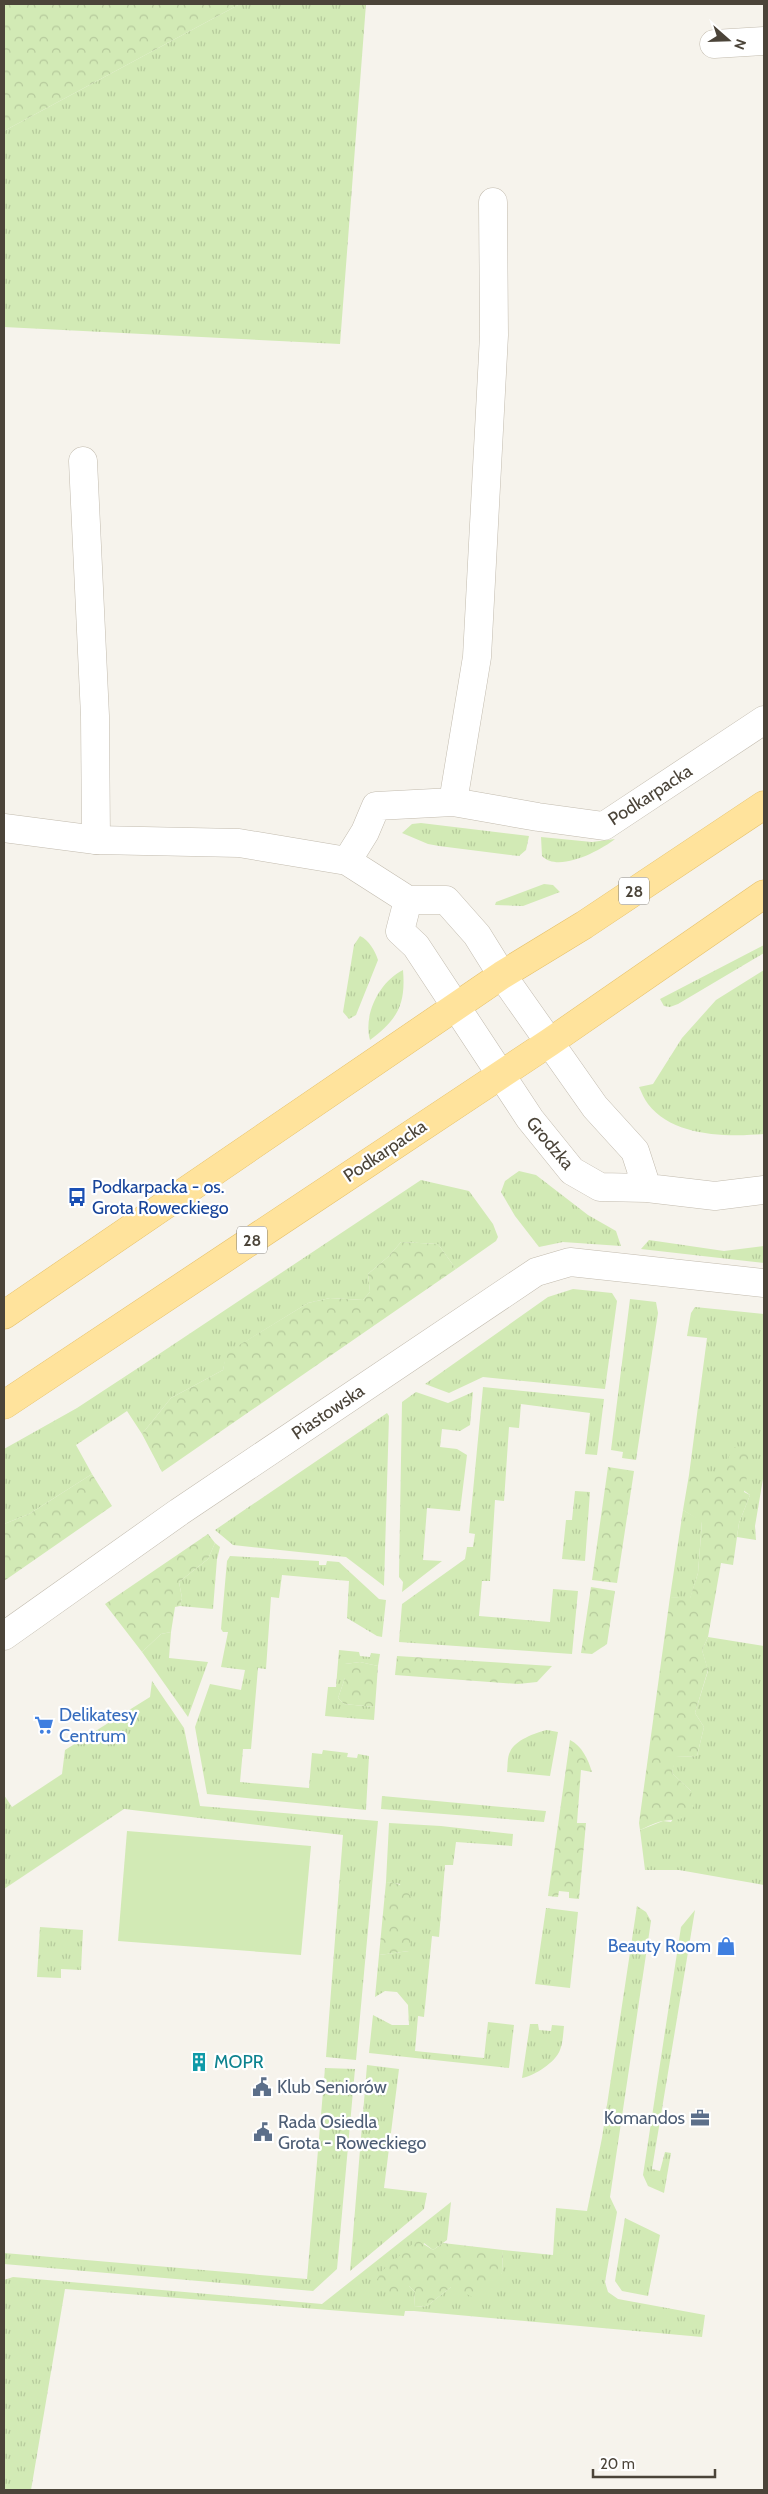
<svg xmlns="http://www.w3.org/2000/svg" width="768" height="2494" viewBox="0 0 768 2494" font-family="Cabin,sans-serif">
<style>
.grass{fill:url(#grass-tufts)}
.forest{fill:url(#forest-crowns)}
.pitch{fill:#d2eab5}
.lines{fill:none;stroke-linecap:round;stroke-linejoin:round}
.minor-casing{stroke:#c2bbae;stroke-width:29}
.tertiary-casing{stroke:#c2bbae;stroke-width:29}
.primary-casing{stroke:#e6c16a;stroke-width:29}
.minor{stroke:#fff;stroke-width:28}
.tertiary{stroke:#fff;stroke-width:28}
.primary{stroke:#ffe39c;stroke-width:28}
.labels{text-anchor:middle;stroke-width:4.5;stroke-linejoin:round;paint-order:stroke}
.shield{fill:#fff;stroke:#817c74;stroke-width:1}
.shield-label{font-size:16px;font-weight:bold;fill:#4b4439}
.street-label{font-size:18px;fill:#4b4439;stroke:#fff}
.transit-label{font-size:18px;fill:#164399;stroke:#fff;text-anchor:start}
.shop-label{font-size:18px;fill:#366cbe;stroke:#fff;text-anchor:start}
.culture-label{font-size:18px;fill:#0d838f;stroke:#fff;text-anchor:start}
.service-label{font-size:18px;fill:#4e5e75;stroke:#fff;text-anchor:start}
</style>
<defs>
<pattern id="grass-tufts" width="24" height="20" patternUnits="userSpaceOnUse" patternTransform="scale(1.25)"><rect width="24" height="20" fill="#d2eab5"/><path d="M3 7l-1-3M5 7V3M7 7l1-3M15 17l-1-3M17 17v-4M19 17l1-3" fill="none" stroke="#b6ca9c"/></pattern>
<pattern id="forest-crowns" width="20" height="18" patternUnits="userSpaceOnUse" patternTransform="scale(1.25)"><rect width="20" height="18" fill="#d2eab5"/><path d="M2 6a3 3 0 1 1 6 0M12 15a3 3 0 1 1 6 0" fill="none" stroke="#b6ca9c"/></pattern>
</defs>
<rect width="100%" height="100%" fill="#f6f3ec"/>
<!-- grass -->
<path class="grass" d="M240 4H366L340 344 4 327V131Z
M421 823 529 836 526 850 519 856 439 846 428 844 402 833 412 824Z
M541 837 592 842 615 839C600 851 558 873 542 856Z
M544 884 553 885 560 892 523 906 495 905 496 902Z
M360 936C369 940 375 951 378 960L356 1015 349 1019 343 1012 354 945Z
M764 945V953L678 1004 670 1007 664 1006 660 999Z
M403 970C406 1005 397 1020 370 1040 363 1015 379 982 403 970Z
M764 970V1134C727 1137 673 1137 648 1104 644 1099 642 1093 639 1087L653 1084 682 1038 716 1000Z
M519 1171 536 1175 588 1215 616 1231 621 1246 563 1242 539 1247 515 1216 501 1192 505 1181Z
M421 1180 469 1191 493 1224 498 1237 496 1241 456 1269 438 1244 401 1242 389 1256 368 1274 370 1292 363 1300 330 1298 308 1303 227 1353 223 1370 171 1398 142 1434 127 1411 76 1445 92 1474 29 1514 4 1524V1449L77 1408 138 1368Z
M649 1240 724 1251 764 1246V1263L641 1249Z
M573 1289 612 1293 617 1301 605 1389 483 1377 449 1393 425 1384 548 1297Z
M630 1299 656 1302 658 1313 636 1460 622 1458 623 1452 611 1450Z
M695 1307 764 1314V1473L755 1526 756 1540 737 1537 739 1523 750 1495 723 1475H689L707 1338 687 1336 691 1313Z
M483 1387 604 1399 597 1455 585 1454 590 1413 521 1404 519 1428 509 1427 504 1501 495 1500 490 1581H482L479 1616 550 1622 553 1589 578 1591 572 1654 399 1642 402 1604 465 1559 467 1547H473L475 1534 469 1533Z
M416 1392 448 1403 473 1392 470 1425 460 1431 442 1429 440 1447 457 1449 467 1455 460 1511 427 1508 423 1560 442 1561 402 1592 403 1582 399 1577 402 1402Z
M387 1413 389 1416 384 1586 346 1557 233 1545 215 1530Z
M575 1491 590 1492 585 1561 562 1559 566 1520H572Z
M683 1510 702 1521 698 1573 690 1599 670 1597Z
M215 1543 220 1547 217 1559 213 1609 180 1606 182 1598 179 1582 208 1559Z
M230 1556 319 1561V1565H326L327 1561 339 1562 379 1599 386 1600 382 1637 377 1636 347 1618 349 1581 282 1575 279 1598 271 1597 266 1669 258 1668 251 1749H243L240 1782 309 1788 312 1753 322 1754 323 1750 348 1753 347 1757 357 1758 358 1754 369 1756 366 1810 207 1794 195 1727 210 1684 241 1690 245 1670 221 1667 228 1632H223L221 1629 227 1561Z
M171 1632 169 1658 208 1662 188 1717 142 1652 161 1634Z
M708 1637 764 1646V1885L679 1870H645L640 1830 663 1821 671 1822 691 1791 672 1773 675 1757 697 1756 704 1727 695 1713 708 1671 702 1650Z
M339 1650 359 1652 360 1656 370 1657 371 1653 380 1654 378 1666 360 1662 345 1664V1678L338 1698 344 1704 375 1707 374 1720 325 1716 328 1687H336Z
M152 1681 184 1728 200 1806 378 1821 356 2060 326 2057 343 1835 124 1809 4 1889V1795L12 1807 62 1774 65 1750 150 1697Z
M547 1730 558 1732 550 1776 507 1772C508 1766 507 1757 510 1752 515 1740 535 1733 547 1730Z
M382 1796 546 1811 544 1822 381 1809Z
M389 1823 441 1826 513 1834 512 1846 456 1842 453 1865H445L439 1937 432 1936 424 2017 418 2016 415 2051 484 2058 488 2022 514 2025 509 2068 369 2053 373 2015 392 2025H409L408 2005 397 1992 385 1991 375 1997 379 1955 409 1951 400 1884 386 1882Z
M637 1906 646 1912 651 1921 610 2197 617 2212 605 2282 608 2292 618 2299 705 2315 702 2337 414 2311H405L404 2316 65 2289 31 2490H4V2280L13 2277 322 2304 451 2202 447 2240 433 2250 424 2243 409 2286 415 2292 414 2307 427 2306 451 2287 502 2273 503 2250 553 2255 556 2208 587 2211 602 2138Z
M546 1908 578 1912 570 1988 535 1984Z
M695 1910 652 2169 660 2171 665 2152 671 2153 664 2193 648 2186 643 2175 681 1927Z
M40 1927 83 1930 81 1970 61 1969V1978L37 1977Z
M530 2024H538L539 2030 551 2031 552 2025 564 2026C563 2034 563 2043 560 2050 556 2062 534 2076 522 2078Z
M367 2065 399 2069 384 2188 427 2193 424 2209 350 2271Z
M325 2068 355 2069 337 2269 313 2291 4 2264V2253L307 2279Z
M625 2218 660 2235 648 2296 622 2291 615 2281Z"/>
<!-- forest -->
<path class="forest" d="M4 4H240L4 131Z
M401 1242 438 1244 456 1269 162 1472 142 1434 171 1398 223 1370 226 1353 308 1303 330 1298 363 1300 370 1292 368 1274 389 1256Z
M732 1447 752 1450 744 1492 750 1495 739 1523 733 1565 721 1563 708 1637 702 1650 708 1670 695 1713 704 1727 697 1756 676 1757 672 1773 691 1791 694 1806C681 1823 681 1818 663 1821 656 1822 647 1827 640 1830L639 1823 670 1597 690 1598 698 1573 702 1522 683 1510 689 1475H723Z
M608 1467 634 1471 617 1583 592 1580Z
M92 1474 112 1506 4 1581V1524L29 1514Z
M208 1534 215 1543 208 1559 179 1582 182 1598 180 1606 175 1607 171 1632 161 1634 142 1652 105 1604Z
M591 1587 615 1591 607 1644 592 1654 581 1653Z
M397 1656 552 1666 537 1682 518 1684 395 1675Z
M360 1662 378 1666 375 1707 344 1704 338 1698 345 1678V1664Z
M570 1740C582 1746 588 1759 592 1772L581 1770 577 1823H586L579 1899 569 1898V1892L559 1891 558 1897 548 1896Z
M386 1882C390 1882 395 1883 398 1884 422 1893 412 1933 409 1951L379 1955Z
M417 2240 433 2250 443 2243 503 2250 502 2273 475 2298 451 2287 427 2306 414 2307 415 2292 409 2286 399 2294 377 2289 376 2281 382 2271Z"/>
<!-- pitch -->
<path class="pitch" d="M127 1831 311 1846 301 1955 118 1941Z"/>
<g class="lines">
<!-- minor casing -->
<g class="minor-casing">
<path id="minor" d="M714 44 764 41
M83 461 95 716 96 840
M453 802 477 657 494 335 493 202
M347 861 365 832 376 806 453 802 538 817 604 826 764 720
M4 1636 179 1512 536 1272 570 1262 764 1283"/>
</g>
<!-- tertiary casing -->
<g class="tertiary-casing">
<path id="tertiary" d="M4 828 96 840 239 843 347 861 408 900
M408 900 400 931 416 946 530 1119 572 1171 600 1187 647 1188 715 1196 764 1190
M408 900H446L477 935 502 975 595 1107 635 1151 647 1188"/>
</g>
<!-- primary casing -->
<g class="primary-casing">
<path id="primary" d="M4 1315 502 975 584 925 764 805
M4 1405 550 1042 764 894"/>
</g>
<!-- minor -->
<use href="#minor" class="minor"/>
<!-- tertiary -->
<use href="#tertiary" class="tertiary"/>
<!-- primary -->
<use href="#primary" class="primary"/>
</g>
<!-- icons -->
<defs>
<g id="bus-bare" transform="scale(1.5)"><path d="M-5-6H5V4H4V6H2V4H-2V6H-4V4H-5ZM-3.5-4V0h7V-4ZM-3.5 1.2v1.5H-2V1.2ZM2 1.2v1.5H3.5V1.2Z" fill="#1a4fb4" stroke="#fff" stroke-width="2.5" paint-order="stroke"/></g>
<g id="supermarket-bare" transform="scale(1.5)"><path d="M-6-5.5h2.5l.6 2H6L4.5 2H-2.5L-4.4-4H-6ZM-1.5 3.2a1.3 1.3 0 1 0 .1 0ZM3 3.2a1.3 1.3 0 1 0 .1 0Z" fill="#3f7fe0" stroke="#fff" stroke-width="2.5" paint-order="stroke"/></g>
<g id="shop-bare" transform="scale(1.5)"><path d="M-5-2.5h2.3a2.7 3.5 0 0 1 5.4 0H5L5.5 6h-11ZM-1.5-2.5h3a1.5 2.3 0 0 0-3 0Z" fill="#3f7fe0" stroke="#fff" stroke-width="2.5" paint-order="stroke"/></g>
<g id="building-bare" transform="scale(1.5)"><path d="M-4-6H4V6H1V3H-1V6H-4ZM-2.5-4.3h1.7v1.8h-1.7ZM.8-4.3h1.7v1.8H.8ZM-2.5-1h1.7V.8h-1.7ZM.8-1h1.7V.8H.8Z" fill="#0f9aa8" stroke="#fff" stroke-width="2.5" paint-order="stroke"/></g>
<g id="civic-bare" transform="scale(1.5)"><path d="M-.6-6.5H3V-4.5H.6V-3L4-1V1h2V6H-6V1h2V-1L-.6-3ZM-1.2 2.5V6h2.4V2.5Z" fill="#5c6f8a" stroke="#fff" stroke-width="2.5" paint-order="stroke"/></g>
<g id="office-bare" transform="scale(1.5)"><path d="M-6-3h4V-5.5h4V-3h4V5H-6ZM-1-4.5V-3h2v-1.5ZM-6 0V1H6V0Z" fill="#5c6f8a" stroke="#fff" stroke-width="2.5" paint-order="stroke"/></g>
</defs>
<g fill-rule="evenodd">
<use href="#bus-bare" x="77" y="1197"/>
<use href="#supermarket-bare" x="44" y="1725"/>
<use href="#shop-bare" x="726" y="1946"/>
<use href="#building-bare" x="199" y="2062"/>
<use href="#civic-bare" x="262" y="2087"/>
<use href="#office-bare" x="700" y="2118"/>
<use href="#civic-bare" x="263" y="2132"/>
</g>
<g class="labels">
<!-- shield labels -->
<g class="shield">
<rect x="619" y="877.5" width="30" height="27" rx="4"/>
<rect x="237" y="1226.5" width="30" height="27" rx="4"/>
</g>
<g class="shield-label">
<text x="634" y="897">28</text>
<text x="252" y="1246">28</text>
</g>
<!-- street labels -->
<g class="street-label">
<text transform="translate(650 795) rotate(-33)" y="6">Podkarpacka</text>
<text transform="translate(550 1143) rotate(50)" y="6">Grodzka</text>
<text transform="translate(385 1151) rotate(-34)" y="6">Podkarpacka</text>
<text transform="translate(328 1412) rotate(-34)" y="6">Piastowska</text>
</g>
<!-- transit labels -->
<g class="transit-label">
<text x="92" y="1193">Podkarpacka - os.<tspan x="92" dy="21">Grota Roweckiego</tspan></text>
</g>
<!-- shop labels -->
<g class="shop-label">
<text x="59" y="1721">Delikatesy<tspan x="59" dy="21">Centrum</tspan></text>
<text x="711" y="1952" text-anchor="end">Beauty Room</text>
</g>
<!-- culture labels -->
<g class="culture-label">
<text x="214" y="2068">MOPR</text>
</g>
<!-- service labels -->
<g class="service-label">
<text x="277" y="2093">Klub Seniorów</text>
<text x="685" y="2124" text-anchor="end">Komandos</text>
<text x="278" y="2128">Rada Osiedla<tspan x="278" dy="21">Grota - Roweckiego</tspan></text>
</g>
</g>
<!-- border -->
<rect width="768" height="2494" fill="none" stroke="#4b4439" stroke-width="10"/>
<!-- north arrow -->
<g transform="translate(728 40) rotate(110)" stroke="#ffffff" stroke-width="4" paint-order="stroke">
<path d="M0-4L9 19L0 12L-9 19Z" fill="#4b4439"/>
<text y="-8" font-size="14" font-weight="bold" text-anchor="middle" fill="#4b4439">N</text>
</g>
<!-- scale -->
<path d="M593 2469v8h122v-8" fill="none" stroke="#4b4439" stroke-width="2.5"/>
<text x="600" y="2469" font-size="15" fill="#4b4439" stroke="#ffffff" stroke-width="4" paint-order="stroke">20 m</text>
</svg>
